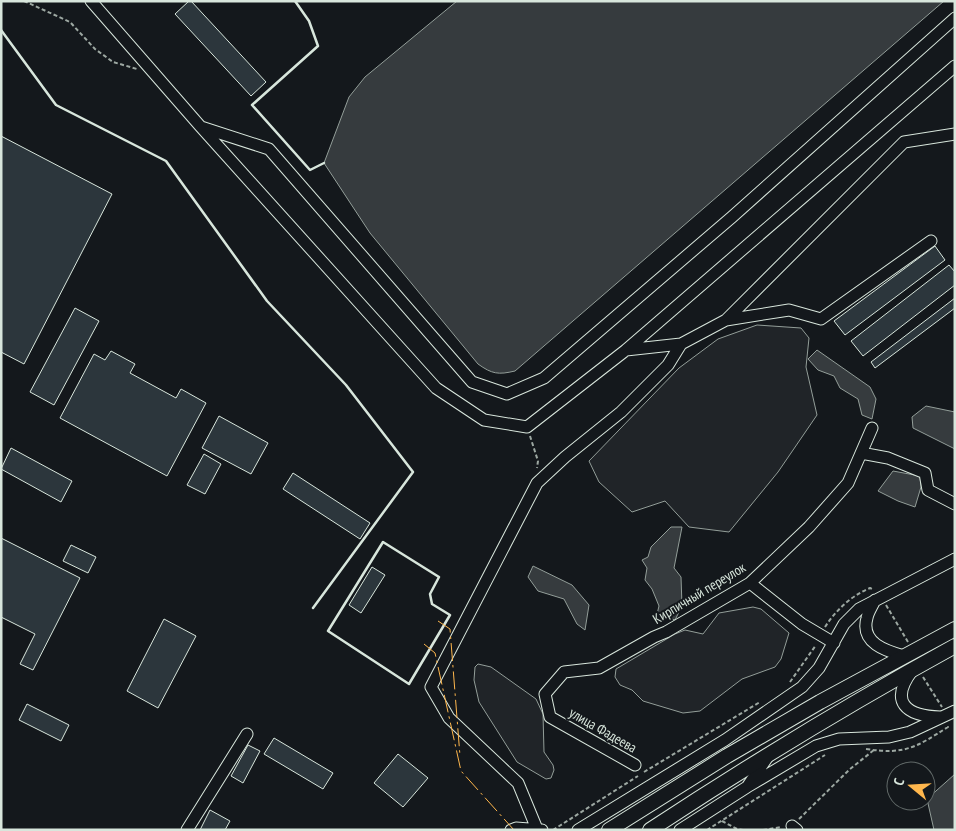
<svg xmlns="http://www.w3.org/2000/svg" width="956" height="831" viewBox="0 0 956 831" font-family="'PT Sans Narrow',sans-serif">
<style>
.green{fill:#202428;stroke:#939e99}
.water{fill:#363b3e;stroke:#939e99}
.building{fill:#2c363c;stroke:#d8e6dc}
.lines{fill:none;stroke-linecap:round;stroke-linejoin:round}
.minor-casing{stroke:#d8e6dc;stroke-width:13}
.major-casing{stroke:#d8e6dc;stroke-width:16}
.path{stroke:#9da8a2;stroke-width:2;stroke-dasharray:4 2.5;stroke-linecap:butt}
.minor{stroke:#14181c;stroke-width:11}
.major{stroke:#14181c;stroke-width:14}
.wall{stroke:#d8e6dc;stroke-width:2.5}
.power{stroke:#ffb74d;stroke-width:1;stroke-dasharray:18 4 2.5 4;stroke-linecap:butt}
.labels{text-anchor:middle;stroke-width:4;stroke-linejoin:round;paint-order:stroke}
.street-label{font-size:14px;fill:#d8e6dc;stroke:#14181c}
</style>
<rect width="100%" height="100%" fill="#14181c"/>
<!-- green -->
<path class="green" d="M757 325 801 328 809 338 806 367 817 415 778 472 729 532 689 527 665 501 632 512 599 482 589 461 679 368 718 339Z
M753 607 761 609 789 633 781 659 775 667 742 679 700 711 683 713 643 701 632 690 620 685 615 677 616 669 675 634 685 630 703 634 719 613Z
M478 664 491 667 536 699 543 714 544 752 553 765 554 770 551 778 546 779 517 762 479 702 474 680 475 667Z"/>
<!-- water -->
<path class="water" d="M457 1H944L515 371C498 375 492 374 478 364L370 233 324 163 349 97 365 77Z
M817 350 870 387 876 399 872 419 862 415 858 399 840 388 834 376 818 370 808 359Z
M926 406 955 412V449L913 428 912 417Z
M893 471 920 476 921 487 915 507 898 501 878 491Z
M671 527H682L674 568 681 577 682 606 675 620 657 614 659 606 652 589 645 580 647 568 642 560 648 557 651 547Z
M533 566 572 585 589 605 585 630 577 624 564 599 538 591 528 577Z
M955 774V830H934L927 799Z"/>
<!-- building -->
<path class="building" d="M189 1H191L266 82 251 96 175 14Z
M1 136 112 194 24 364 1 352Z
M935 246 945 260 845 335 834 321Z
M949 265 955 272V285L863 356 851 341Z
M955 298V308L875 368 871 362Z
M75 308 99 321 54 405 30 392Z
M111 351 135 364 130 373 176 398 181 389 206 403 167 476 60 418 94 354 105 360Z
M219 416 268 443 251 474 202 448Z
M11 448 72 481 61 502 1 469Z
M204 454 221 464 205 494 187 485Z
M293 473 370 523 360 539 283 489Z
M1 538 80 578 33 670 20 664 35 634 1 617Z
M71 545 96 557 88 573 63 561Z
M372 567 385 575 361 613 349 605Z
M164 619 196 636 158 708 127 691Z
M27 704 69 725 61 741 19 720Z
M274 738 333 773 323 789 264 754Z
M248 745 260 751 243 783 231 776Z
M398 754 428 778 403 807 374 783Z
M210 810 230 821 225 830H200Z"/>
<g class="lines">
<!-- minor casing -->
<g class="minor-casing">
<path id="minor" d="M91 1 200 126 436 388 484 420 527 427 626 350 955 66
M201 127 269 149 472 382 507 394 544 378 732 217 955 18
M726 320 904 142 955 134
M626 350 681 344 726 320 789 310 821 319 931 241
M861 453 888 458 925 473 928 490 955 504
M750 583 802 624 834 643
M875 600C873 605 868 612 867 618 860 643 886 651 904 656
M912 671C889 702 906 716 940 717
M635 765 550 717 545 694 564 672 599 668 654 637 666 632 750 583 809 527 848 483 872 428
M747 787 816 746 839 739 889 737 910 732 955 711
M792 826 797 830
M537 829 518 783 449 718 431 687 537 483 565 457 621 412 668 365 681 344
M187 830 247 734
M511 830 516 828 542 830
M578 830 725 740 802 687 819 668 844 624 859 609 955 559
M680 830 747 787 769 755"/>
</g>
<!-- major casing -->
<g class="major-casing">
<path id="major" d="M609 830 727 756 820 702 955 629
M650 830C749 765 851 703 955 646"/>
</g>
<!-- path -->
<path class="path" d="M24 1 70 22 95 49 113 62 137 69
M530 436 538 461 537 468
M886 605 908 642
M825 627C836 610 851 596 870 588L874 590
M923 677 942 707
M790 682 816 645
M866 749C906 755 916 747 948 727V725
M644 772 760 702
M799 819 850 769 874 750
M722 821 737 829 743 830
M553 830 638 776
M707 830 825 755
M763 830 782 827"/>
<!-- minor -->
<use href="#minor" class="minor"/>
<!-- major -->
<use href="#major" class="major"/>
<!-- wall -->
<path class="wall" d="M295 1 309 21 318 46 252 105 310 170 324 163
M1 30 56 105 166 161 267 301 346 385 413 472 313 608
M383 542 439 577 430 594 432 604 450 615 409 684 328 631Z"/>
<!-- power -->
<path class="power" d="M438 621 450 629 460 756
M424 644 435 653 461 771 514 830"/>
</g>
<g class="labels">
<!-- street labels -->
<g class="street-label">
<text transform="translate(699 593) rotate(-31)" y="5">Кирпичный переулок</text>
<text transform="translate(603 730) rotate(30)" y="5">улица Фадеева</text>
</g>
</g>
<!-- border -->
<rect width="956" height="831" fill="none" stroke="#d8e6dc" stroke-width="5"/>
<!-- north arrow -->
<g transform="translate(911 786) rotate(288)"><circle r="24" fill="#14181c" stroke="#626a69"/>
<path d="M0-4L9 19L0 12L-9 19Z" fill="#ffb74d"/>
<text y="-8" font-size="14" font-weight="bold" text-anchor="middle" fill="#d8e6dc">С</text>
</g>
</svg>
